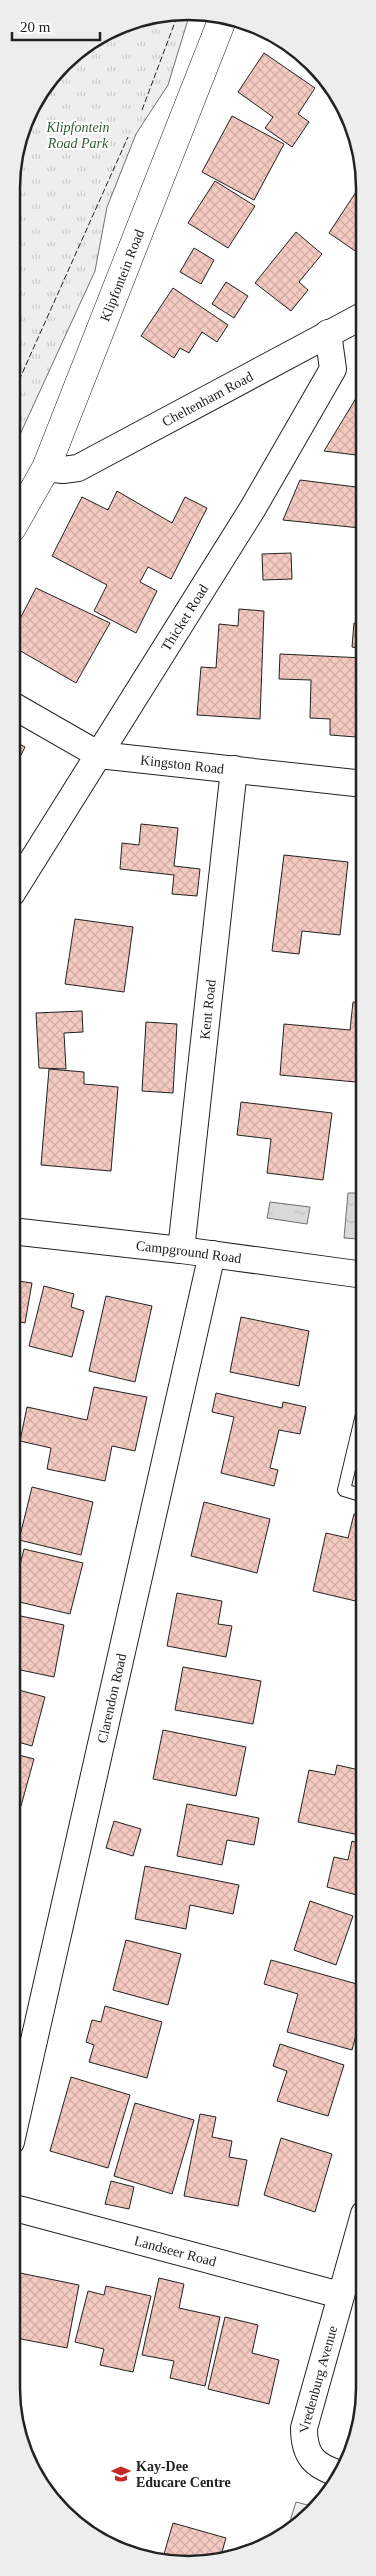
<svg xmlns="http://www.w3.org/2000/svg" width="376" height="2576" viewBox="0 0 376 2576" font-family="'Times New Roman',serif">
<style>
.park{fill:url(#park-tufts);stroke:#6f6f6f}
.pitch{fill:#eee;stroke:#6f6f6f}
.water{fill:url(#water-ripples);stroke:#6f6f6f}
.building{fill:url(#building-cross-hatch);stroke:#222}
.lines{fill:none;stroke-linecap:round;stroke-linejoin:round}
.service-casing{stroke:#222;stroke-width:14}
.minor-casing{stroke:#222;stroke-width:28}
.secondary-casing{stroke:#222;stroke-width:29}
.service{stroke:#fff;stroke-width:12}
.minor{stroke:#fff;stroke-width:26}
.secondary{stroke:#fff;stroke-width:28}
.fence{stroke:#222;stroke-width:1;stroke-dasharray:6 2.5;stroke-linecap:butt}
.labels{text-anchor:middle;stroke-width:4;stroke-linejoin:round;paint-order:stroke}
.park-label{font-size:14px;font-style:italic;fill:#2f5e38;stroke:#fff}
.street-label{font-size:14px;fill:#222;stroke:#fff}
.poi-label{font-size:14px;font-weight:bold;fill:#222;stroke:#fff;text-anchor:start}
.rim{fill:none;stroke:#222;stroke-width:2.5}
</style>
<defs>
<pattern id="park-tufts" width="24" height="20" patternUnits="userSpaceOnUse" patternTransform="scale(1.25)"><rect width="24" height="20" fill="#eee"/><path d="M3 7l-1-3M5 7V3M7 7l1-3M15 17l-1-3M17 17v-4M19 17l1-3" fill="none" stroke="#ccc"/></pattern>
<pattern id="water-ripples" width="26" height="14" patternUnits="userSpaceOnUse" patternTransform="scale(1.25)"><rect width="26" height="14" fill="#d9d9d9"/><path d="M2 4q2-2 4 0t4 0M15 11q2-2 4 0t4 0" fill="none" stroke="#bababa"/></pattern>
<pattern id="building-cross-hatch" width="8" height="8" patternUnits="userSpaceOnUse" patternTransform="scale(1.25)"><rect width="8" height="8" fill="#f3c9c0"/><path d="M0 0l8 8M0 8l8-8" fill="none" stroke="#d0aca5"/></pattern>
</defs>
<rect width="100%" height="100%" fill="#fff"/>
<!-- park -->
<path class="park" d="M190 13 168 85 136 134 107 207 95 271 12 452V176L30 110 72 55 131 21Z"/>
<!-- pitch -->
<path class="pitch" d="M296 2502 315 2507 305 2521 287 2531Z"/>
<!-- water -->
<path class="water" d="M348 1193H361L358 1239 344 1238Z
M270 1202 310 1207 307 1224 267 1218Z"/>
<!-- building -->
<path class="building" d="M264 53 315 88 298 114 309 122 292 147 265 128 273 117 238 92Z
M232 116 284 144 254 200 202 172Z
M215 181 255 206 228 248 188 223Z
M356 192 364 198V257L329 233Z
M296 232 322 254 299 282 308 290 291 311 255 283Z
M194 248 214 260 201 284 180 272Z
M226 282 248 296 234 318 212 304Z
M173 288 228 325 217 342 202 332 189 353 180 348 174 358 141 336Z
M364 385V456L324 451Z
M300 480 364 488 360 528 283 520Z
M117 491 172 523 185 497 207 508 171 579 148 567 140 582 157 591 136 633 94 611 107 585 52 556 82 497 108 510Z
M291 553 292 579 263 580 262 554Z
M360 556 364 557V608H356Z
M36 588 110 623 76 683 12 646V634Z
M239 609 264 611 260 719 197 715 201 667 216 668 219 624 238 626Z
M354 623 364 624V649L352 647Z
M280 654 364 658V722H357L356 737 330 735V719L310 718 311 680 279 679Z
M12 740 25 747 12 773Z
M141 824 178 828 174 866 200 869 197 896 172 894 174 875 120 869 122 843 139 845Z
M284 855 348 862 340 935 302 931 299 954 272 951Z
M75 919 133 927 124 992 65 984Z
M353 1002 364 1003 356 1082 280 1075 284 1024 350 1030Z
M82 1011 83 1032 64 1033 66 1069 39 1068 36 1013Z
M146 1022 177 1024 173 1093 142 1091Z
M49 1069 84 1072V1084L118 1087 111 1171 41 1165Z
M241 1102 332 1113 323 1180 267 1173 271 1139 237 1135Z
M11 1280 32 1283 25 1323 11 1320Z
M44 1286 74 1294 71 1307 84 1311 72 1357 29 1346Z
M106 1296 152 1306 135 1382 89 1371Z
M241 1317 309 1331 299 1386 230 1372Z
M94 1387 147 1397 135 1451 112 1446 105 1481 47 1469 51 1448 20 1441 27 1407 87 1420Z
M216 1393 282 1408 283 1402 306 1407 300 1434 279 1430 270 1468 278 1470 274 1486 221 1473 234 1417 212 1412Z
M32 1487 93 1502 81 1555 19 1540Z
M204 1502 270 1519 257 1573 191 1556Z
M354 1514 364 1516V1603L313 1591 326 1533 348 1538Z
M24 1549 83 1563 70 1614 11 1600Z
M177 1593 222 1601 218 1624 232 1626 226 1657 167 1646Z
M11 1614 64 1625 54 1677 11 1668Z
M183 1667 261 1681 253 1724 175 1710Z
M11 1688 45 1697 32 1746 11 1740Z
M163 1730 246 1747 236 1796 153 1779Z
M11 1753 34 1759 21 1806 11 1803Z
M337 1765 364 1771V1836L298 1822 309 1770 335 1775Z
M187 1804 259 1818 254 1845 227 1840 222 1865 177 1856Z
M114 1821 141 1829 133 1856 106 1848Z
M352 1841 364 1845V1897L327 1887 334 1857 348 1860Z
M145 1866 239 1885 233 1914 190 1905 186 1929 135 1919Z
M310 1901 353 1916 336 1965 294 1950Z
M126 1940 181 1954 168 2005 113 1990Z
M271 1960 364 1986V2005L352 2050 287 2032 298 1994 264 1984Z
M105 2006 162 2022 147 2078 89 2062 94 2045 86 2042 92 2020 101 2022Z
M280 2044 344 2065 328 2116 277 2101 287 2071 273 2066Z
M71 2077 130 2095 108 2168 50 2151Z
M135 2103 194 2120 172 2194 114 2176Z
M200 2114 216 2117 212 2137 232 2141 229 2157 247 2160 238 2206 184 2196Z
M281 2138 332 2154 315 2212 264 2195Z
M111 2181 134 2187 129 2209 105 2204Z
M15 2272 79 2285 67 2348 11 2337V2291Z
M159 2278 184 2284 179 2308 220 2317 205 2386 170 2378 174 2361 142 2355Z
M106 2286 151 2296 133 2372 100 2365 104 2349 75 2342 88 2291 104 2295Z
M225 2317 258 2325 252 2353 279 2360 269 2404 208 2389Z
M173 2523 226 2538 220 2559 177 2564 162 2561Z"/>
<g class="lines">
<!-- service casing -->
<g class="service-casing">
<path id="service" d="M364 1406 344 1490 364 1496"/>
</g>
<!-- minor casing -->
<g class="minor-casing">
<g id="minor">
<path id="s1" d="M46 468 63 470 78 468 364 315"/>
<path id="s2" d="M12 705 99 755 364 784"/>
<path id="s3" d="M12 893 253 508 333 369 328 333"/>
<path id="s4" d="M11 1231 181 1250 364 1275"/>
<path id="s5" d="M181 1250 234 769"/>
<path id="s6" d="M11 2142 212 1254"/>
<path id="s7" d="M11 2207 340 2295"/>
<path id="s8" d="M340 2474C314 2466 304 2456 304 2428L364 2214"/>
</g>
</g>
<!-- secondary casing -->
<g class="secondary-casing">
<g id="secondary">
<path id="s9" d="M12 528 46 468 223 18"/>
</g>
</g>
<!-- service -->
<use href="#service" class="service"/>
<!-- minor -->
<use href="#minor" class="minor"/>
<!-- secondary -->
<use href="#secondary" class="secondary"/>
<!-- fence -->
<path class="fence" d="M142 110 178 14
M12 396 128 137"/>
</g>
<!-- icons -->
<defs>
<g id="school-bare" transform="scale(1.5)"><path d="M0-5L7-2L0 1L-7-2ZM-4 1L0 2.5L4 1V4Q0 6-4 4Z" fill="#c62828" stroke="#fff" stroke-width="2.5" paint-order="stroke"/></g>
</defs>
<g fill-rule="evenodd">
<use href="#school-bare" x="121" y="2474"/>
</g>
<g class="labels">
<!-- park labels -->
<g class="park-label">
<text x="78" y="132">Klipfontein<tspan x="78" dy="16">Road Park</tspan></text>
</g>
<!-- street labels -->
<g class="street-label">
<text dy="5" stroke="none"><textPath href="#s9" startOffset="276">Klipfontein Road</textPath></text>
<text dy="5" stroke="none"><textPath href="#s1" startOffset="179">Cheltenham Road</textPath></text>
<text dy="5" stroke="none"><textPath href="#s3" startOffset="325">Thicket Road</textPath></text>
<text dy="5" stroke="none"><textPath href="#s2" startOffset="184">Kingston Road</textPath></text>
<text dy="5" stroke="none"><textPath href="#s5" startOffset="242">Kent Road</textPath></text>
<text dy="5" stroke="none"><textPath href="#s4" startOffset="179">Campground Road</textPath></text>
<text dy="5" stroke="none"><textPath href="#s6" startOffset="455">Clarendon Road</textPath></text>
<text dy="5" stroke="none"><textPath href="#s7" startOffset="170">Landseer Road</textPath></text>
<text dy="5" stroke="none"><textPath href="#s8" startOffset="115">Vredenburg Avenue</textPath></text>
</g>
<!-- poi labels -->
<g class="poi-label">
<text x="136" y="2471">Kay-Dee<tspan x="136" dy="16">Educare Centre</tspan></text>
</g>
</g>
<!-- crop -->
<path d="M0 0H376V2576H0ZM188 20H188A168 168 0 0 1 356 188V2388A168 168 0 0 1 188 2556H188A168 168 0 0 1 20 2388V188A168 168 0 0 1 188 20Z" fill="#ededed" fill-rule="evenodd"/>
<path class="rim" d="M188 20H188A168 168 0 0 1 356 188V2388A168 168 0 0 1 188 2556H188A168 168 0 0 1 20 2388V188A168 168 0 0 1 188 20Z"/>
<!-- scale -->
<path d="M12 32v8h88v-8" fill="none" stroke="#222222" stroke-width="2.5"/>
<text x="20" y="32" font-size="15" fill="#222222" stroke="#ffffff" stroke-width="4" paint-order="stroke">20 m</text>
</svg>
